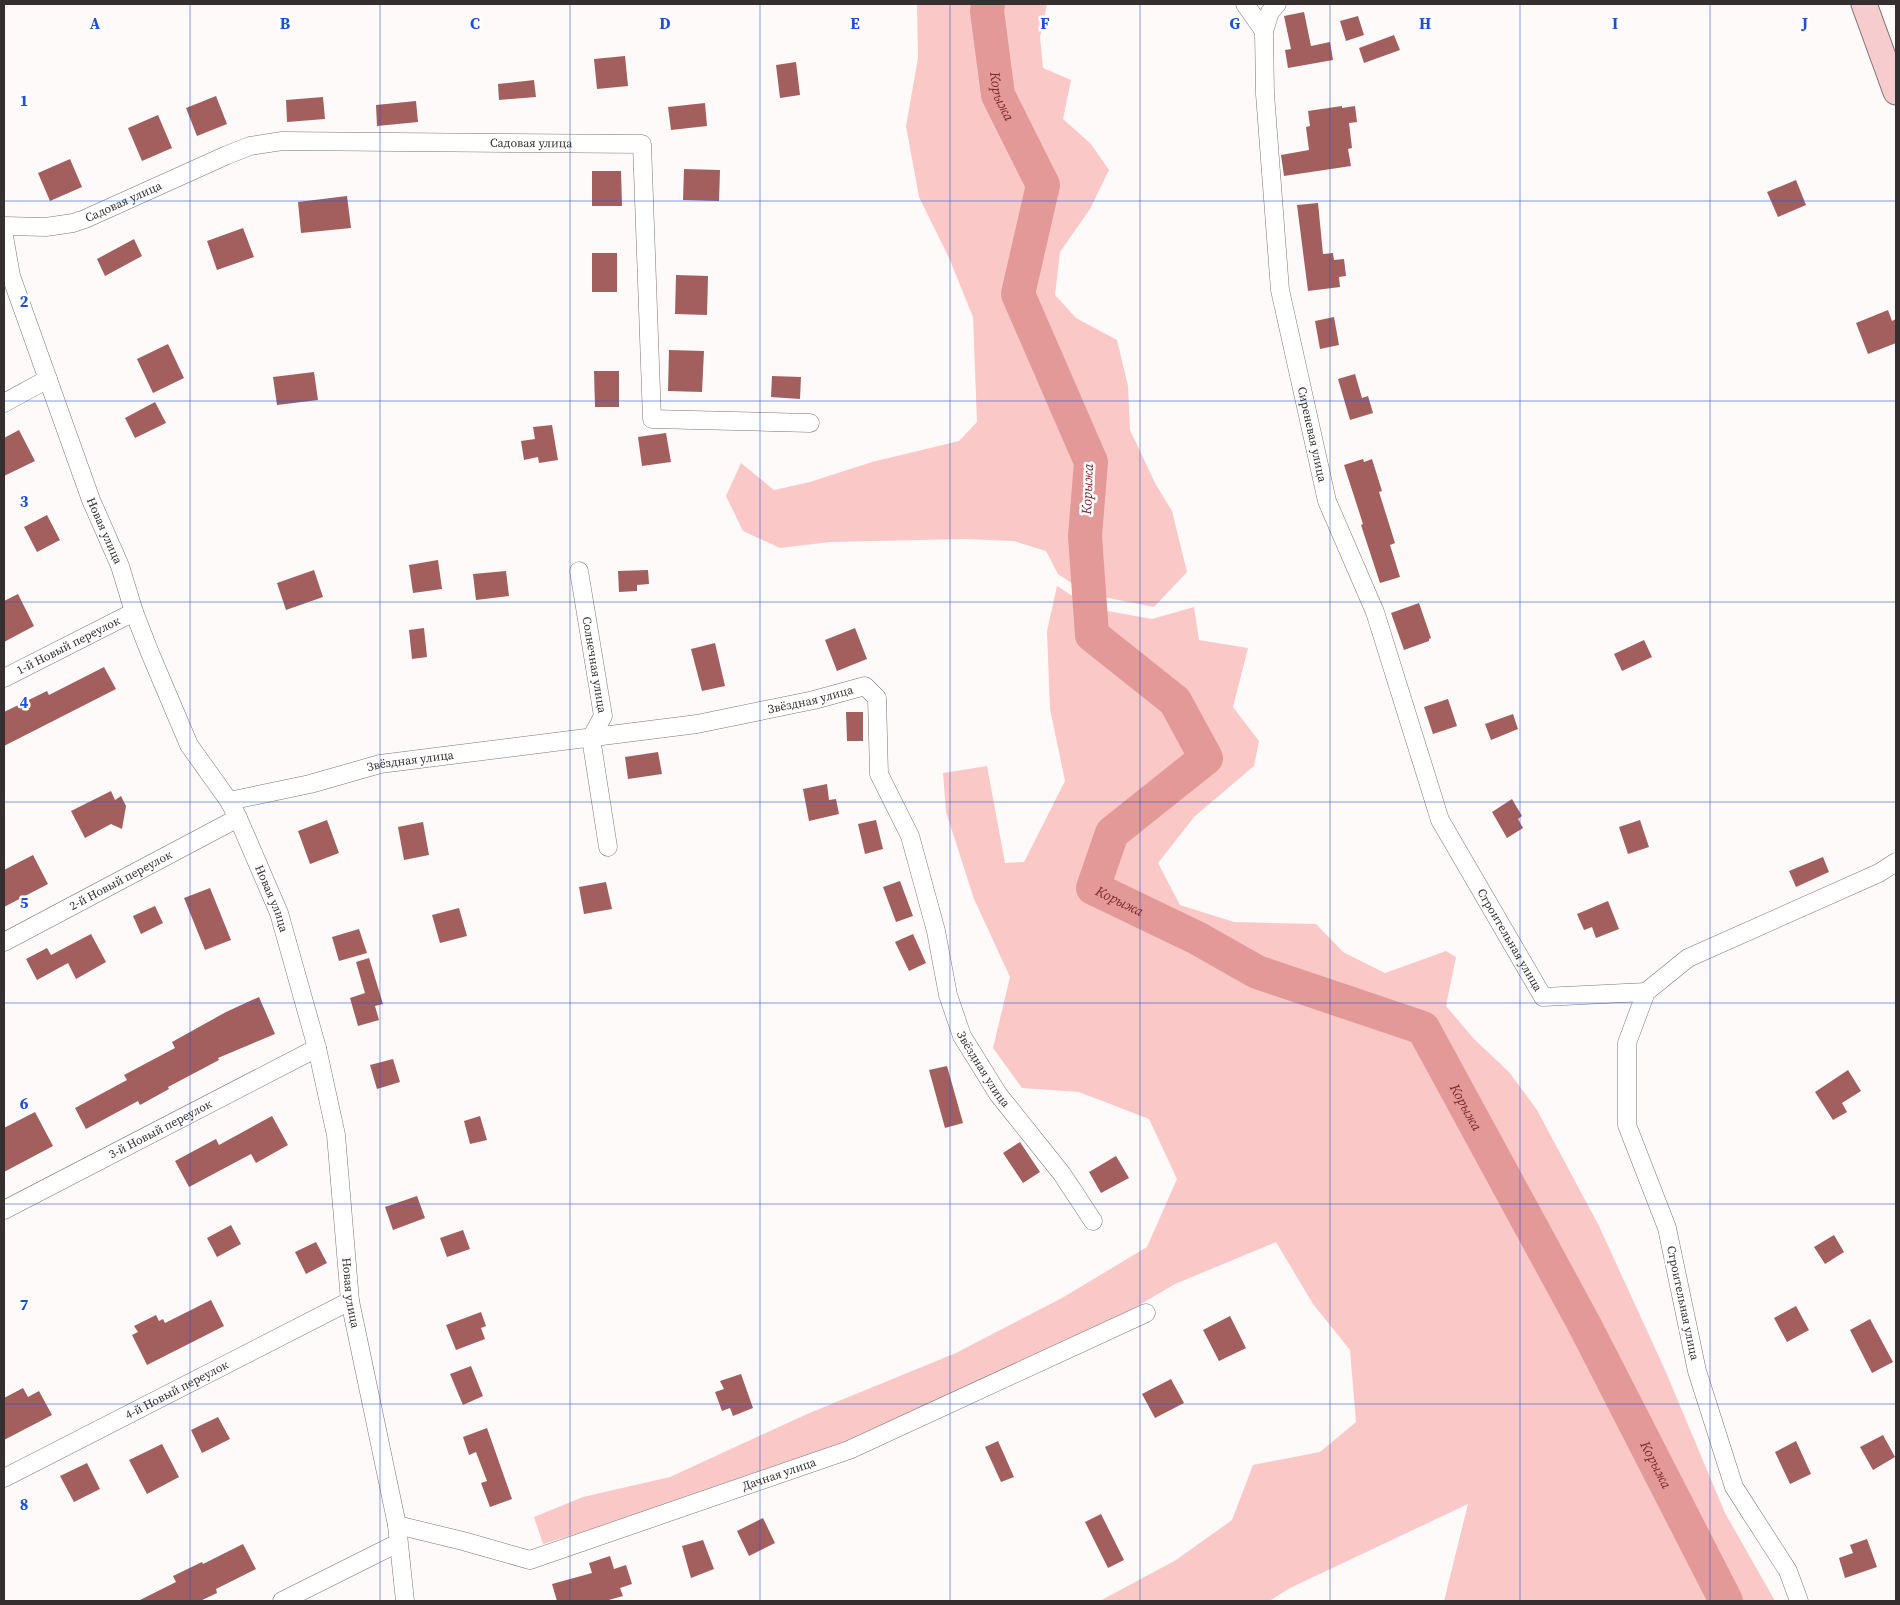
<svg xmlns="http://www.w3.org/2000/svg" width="1900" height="1605" viewBox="0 0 1900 1605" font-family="'Source Serif 4',serif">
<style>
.green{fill:#fac9c7}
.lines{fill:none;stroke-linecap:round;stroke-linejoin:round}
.river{stroke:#e29997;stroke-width:34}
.building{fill:#a35f5e}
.street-casing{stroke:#837272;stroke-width:19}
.secondary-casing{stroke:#837272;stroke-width:27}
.street{stroke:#fff;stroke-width:18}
.secondary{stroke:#f6ccce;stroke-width:25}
.grid{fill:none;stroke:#1d4ed8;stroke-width:1;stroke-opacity:0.55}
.labels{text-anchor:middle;stroke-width:5;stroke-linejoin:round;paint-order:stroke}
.street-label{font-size:12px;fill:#362f2f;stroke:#fff}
.water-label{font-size:14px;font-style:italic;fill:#7d272c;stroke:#fff}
.grid-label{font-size:16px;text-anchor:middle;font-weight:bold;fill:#1d4ed8;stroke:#fff;stroke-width:5;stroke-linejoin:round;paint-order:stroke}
</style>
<rect width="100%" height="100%" fill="#fefafa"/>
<!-- green -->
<path class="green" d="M917 4H1047L1040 37 1043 68 1071 80 1063 119 1091 144 1109 170 1090 209 1060 252 1055 295 1076 318 1117 340 1128 386 1130 430 1155 483 1172 511 1187 572 1154 607 1088 594 1058 574 1046 551 1014 541 965 539 830 542 780 548 743 531 726 496 741 463 774 490 810 482 872 462 959 441 977 422 973 317 949 258 919 197 906 126 918 58Z
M1057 586 1091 608 1152 619 1194 607 1199 640 1248 648 1233 707 1259 741 1254 766 1195 816 1158 863 1180 905 1234 922 1316 924 1343 952 1385 973 1446 951 1456 957 1446 1006 1474 1039 1509 1072 1537 1110 1599 1226 1665 1370 1725 1513 1775 1601H1444L1468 1504 1290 1588 1269 1601H1100L1176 1560 1232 1520 1253 1465 1320 1452 1356 1422 1350 1350 1313 1304 1276 1242 1175 1284 1100 1328 925 1415 677 1503 543 1544 534 1517 583 1497 670 1477 807 1414 956 1353 1062 1298 1147 1247 1177 1179 1149 1119 1079 1092 1022 1088 993 1048 1010 977 974 899 946 812 943 773 987 766 1005 863 1024 862 1065 781 1050 709 1047 631Z"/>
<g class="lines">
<!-- river -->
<path class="river" id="s1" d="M988 4 987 11 998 95 1043 185 1018 294 1091 462 1085 536 1092 635 1175 701 1206 758 1112 833 1093 888 1197 938 1257 972 1423 1028 1584 1324 1726 1601"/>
</g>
<!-- building -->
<path class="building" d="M1304 12 1311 46 1330 42 1333 60 1288 68 1285 50 1291 49 1284 16Z
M1358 16 1364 35 1346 41 1340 21Z
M1394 35 1400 50 1364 63 1359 48Z
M625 56 628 86 597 89 594 59Z
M796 62 800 95 780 98 776 65Z
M534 80 536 97 499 100 498 84Z
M216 96 227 124 197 136 186 108Z
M323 97 325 119 287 122 286 100Z
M416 101 418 122 377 126 376 105Z
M705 103 707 126 671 130 668 107Z
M1342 106V108L1355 106 1357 122 1349 123 1352 148 1348 149 1351 166 1284 176 1281 155 1309 150 1306 127 1310 126 1308 111Z
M158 115 172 148 142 161 128 128Z
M70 159 82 187 50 201 38 173Z
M684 169 720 170 719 201 683 200Z
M592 171H621L622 206H592Z
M1796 180 1806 205 1778 217 1767 192Z
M347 196 351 228 301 233 298 202Z
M1318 203 1323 254 1333 253 1334 260 1344 259 1346 276 1339 277 1340 287 1308 291 1297 205Z
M243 228 254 257 217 270 207 241Z
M134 239 142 256 105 276 97 259Z
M592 253H617V292H592Z
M676 275 708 276 707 315 675 314Z
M1888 310 1892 321 1896 319V343L1868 354 1856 323Z
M1334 317 1339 345 1320 349 1315 321Z
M168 344 184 378 153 393 137 359Z
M669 350 704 351 702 392 668 391Z
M594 371H619V407H595Z
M314 372 318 400 277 405 273 377Z
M1355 374 1362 398 1368 396 1373 413 1350 420 1338 379Z
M772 376 801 377 800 399 771 397Z
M155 402 166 423 135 438 125 418Z
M552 425 558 460 539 463 538 457 524 460 521 441 535 439 533 427Z
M19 430 35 461 4 476V438Z
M666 433 671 462 642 466 638 437Z
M1363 459 1364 462 1372 459 1382 491 1379 492 1395 543 1390 545 1400 577 1380 583 1361 525 1363 524 1344 465Z
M47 515 60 540 37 552 24 527Z
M438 560 442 589 413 593 409 565Z
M314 570 323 597 286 610 277 583Z
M648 570 649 584 637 585V591L619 592 618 571Z
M506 571 509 596 476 600 473 574Z
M18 594 34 626 4 642V601Z
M1419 603 1431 638 1429 639V641L1404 650 1391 613Z
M424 628 427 657 412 659 409 630Z
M855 628 867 659 837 671 825 640Z
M1644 640 1652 657 1622 671 1614 654Z
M715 643 725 686 702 691 691 649Z
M104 667 116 689 4 746V712L47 691 49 695Z
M1448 699 1457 726 1433 734 1424 707Z
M846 712H863V741H847Z
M1513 714 1518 729 1491 740 1485 724Z
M658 752 662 774 628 779 625 757Z
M827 784 829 800 836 799 839 814 809 821 803 789Z
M111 791 115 800 121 796 126 806 122 829 111 824 85 838 71 811Z
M1512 799 1522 816 1518 819 1523 828 1507 838 1492 812Z
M327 820 339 853 310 864 298 831Z
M876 820 883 849 865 854 858 824Z
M1640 820 1649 847 1628 854 1619 827Z
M423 822 429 855 404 860 398 827Z
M33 855 48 884 4 907V870Z
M1823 857 1829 872 1796 887 1789 871Z
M900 881 913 916 896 922 883 887Z
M606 882 612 909 584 914 579 887Z
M210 888 231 940 205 950 184 898Z
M1608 901 1619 929 1596 938 1592 927 1584 930 1577 914Z
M155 906 163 923 141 934 133 916Z
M459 908 467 936 440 943 432 915Z
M359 929 367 953 339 961 332 937Z
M91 934 106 962 76 979 68 963 37 980 26 959 47 948 51 955Z
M913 934 926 963 909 971 895 942Z
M369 958 383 1004 375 1006 379 1020 358 1026 350 998 365 993 356 962Z
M259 997 275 1034 218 1058 219 1060 168 1087 169 1089 140 1105 138 1101 86 1129 75 1108 127 1080 124 1075 175 1048 172 1042 226 1012Z
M393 1059 400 1082 377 1089 370 1065Z
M947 1066 963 1123 945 1128 929 1070Z
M1848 1070 1861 1091 1842 1103 1847 1112 1833 1120 1815 1092Z
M35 1112 53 1146 4 1172V1128Z
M272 1116 288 1145 256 1163 251 1154 189 1187 175 1161 216 1139 219 1145Z
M480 1116 487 1140 470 1144 464 1121Z
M1020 1142 1040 1172 1023 1183 1003 1153Z
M1116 1156 1129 1178 1101 1193 1089 1172Z
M417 1196 425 1218 393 1230 385 1207Z
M231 1225 241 1244 217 1257 207 1238Z
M463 1230 470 1249 447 1257 440 1238Z
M1834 1235 1844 1252 1825 1264 1814 1247Z
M316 1242 327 1263 306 1274 295 1252Z
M211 1300 224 1326 147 1365 132 1335 138 1332 134 1326 156 1315 159 1321 163 1319 165 1323Z
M1796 1306 1809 1330 1787 1342 1774 1318Z
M481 1312 486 1326 481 1328 485 1339 456 1350 446 1325Z
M1230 1316 1246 1348 1219 1361 1203 1330Z
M1870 1319 1893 1362 1872 1373 1850 1330Z
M471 1366 483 1396 463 1405 450 1374Z
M741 1374 753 1408 733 1416 730 1408 722 1411 715 1392 724 1389 720 1381Z
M1171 1379 1184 1403 1155 1418 1142 1394Z
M23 1388 28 1397 39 1391 52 1415 4 1440V1398Z
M218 1417 230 1439 202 1453 191 1430Z
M487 1428 512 1499 490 1507 481 1483 487 1481 476 1452 469 1455 463 1437Z
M1883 1435 1895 1457 1873 1470 1860 1447Z
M998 1441 1014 1477 1001 1482 985 1447Z
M1796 1441 1811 1474 1790 1484 1775 1452Z
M162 1444 179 1477 147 1494 129 1460Z
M87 1463 100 1489 74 1502 60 1476Z
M1101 1514 1124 1560 1108 1568 1085 1522Z
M763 1518 775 1543 749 1556 737 1531Z
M1867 1539 1877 1567 1845 1578 1839 1558 1853 1553 1850 1545Z
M703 1540 714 1569 691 1578 682 1546Z
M243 1544 256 1569 216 1589 217 1593 200 1601H138L176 1582 173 1576 202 1562 203 1564Z
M610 1556 614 1569 626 1565 632 1584 620 1588 623 1596 605 1601H557L552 1584 592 1573 589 1563Z"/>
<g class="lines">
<!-- street casing -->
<g class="street-casing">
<g id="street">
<path d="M1245 4 1264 31"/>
<path id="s2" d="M1277 4 1270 12 1264 31 1265 94 1280 290 1327 501 1375 612 1440 820 1543 997 1646 992"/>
<path id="s3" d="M4 226 46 227 73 223 85 219 227 155 250 146 282 141 642 144 652 419 810 423"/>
<path id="s4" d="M4 236 11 276 91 500 120 566 134 612 150 653 189 745 229 801 238 818 279 913 317 1048 336 1135 350 1301 397 1525 405 1601"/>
<path d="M4 403 48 379"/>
<path id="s5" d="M579 571 603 716 591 738 608 847"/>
<path id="s6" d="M4 678 134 612"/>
<path id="s7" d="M229 801 310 784 380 764 697 724 814 700 865 686 877 698 879 774 910 836 936 931 948 995 962 1036 998 1094 1062 1174 1093 1221"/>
<path id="s8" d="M4 942 238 818"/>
<path id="s9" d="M4 1210 317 1048"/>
<path id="s10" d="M4 1478 350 1301"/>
<path id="s11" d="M397 1525 463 1541 530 1560 849 1450 1146 1313"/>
<path d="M282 1601 398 1543"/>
<path d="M1799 1601 1788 1571 1734 1487 1697 1371 1667 1228 1627 1125V1043L1646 992 1688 958 1879 873 1896 862"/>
</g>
</g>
<!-- secondary casing -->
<g class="secondary-casing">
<path id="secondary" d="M1864 4 1896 92"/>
</g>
<!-- street -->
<use href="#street" class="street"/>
<!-- secondary -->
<use href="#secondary" class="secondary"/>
</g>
<!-- grid -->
<path class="grid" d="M190 4V1601M380 4V1601M570 4V1601M760 4V1601M950 4V1601M1140 4V1601M1330 4V1601M1520 4V1601M1710 4V1601M4 201H1896M4 401H1896M4 602H1896M4 802H1896M4 1003H1896M4 1204H1896M4 1404H1896"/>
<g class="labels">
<!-- street labels -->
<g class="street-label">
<text dy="4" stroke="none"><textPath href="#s3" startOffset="544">Садовая улица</textPath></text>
<text dy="4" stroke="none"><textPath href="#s3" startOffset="124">Садовая улица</textPath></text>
<text dy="4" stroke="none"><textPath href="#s2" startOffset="438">Сиреневая улица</textPath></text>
<text dy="4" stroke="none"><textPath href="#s4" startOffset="312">Новая улица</textPath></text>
<text dy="4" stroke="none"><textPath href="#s6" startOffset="72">1-й Новый переулок</textPath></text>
<text dy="4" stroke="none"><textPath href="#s5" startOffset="95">Солнечная улица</textPath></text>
<text dy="4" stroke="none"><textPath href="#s7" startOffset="591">Звёздная улица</textPath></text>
<text dy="4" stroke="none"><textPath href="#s7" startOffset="186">Звёздная улица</textPath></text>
<text dy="4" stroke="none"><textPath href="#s8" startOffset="132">2-й Новый переулок</textPath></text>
<text dy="4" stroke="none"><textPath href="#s4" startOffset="718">Новая улица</textPath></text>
<text dy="4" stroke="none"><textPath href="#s2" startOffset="984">Строительная улица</textPath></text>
<text dy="4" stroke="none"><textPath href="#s7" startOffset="1056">Звёздная улица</textPath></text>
<text dy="4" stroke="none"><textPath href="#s9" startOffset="176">3-й Новый переулок</textPath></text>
<text dy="4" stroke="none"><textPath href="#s4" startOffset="1122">Новая улица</textPath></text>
<text transform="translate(1683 1303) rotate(78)" y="4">Строительная улица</text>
<text dy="4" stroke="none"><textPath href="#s10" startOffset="194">4-й Новый переулок</textPath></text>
<text dy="4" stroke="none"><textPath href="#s11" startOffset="401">Дачная улица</textPath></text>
</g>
<!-- water labels -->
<g class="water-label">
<text dy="5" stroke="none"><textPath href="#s1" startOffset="94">Корыжа</textPath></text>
<text transform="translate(1087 489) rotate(-88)" y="5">Корыжа</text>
<text dy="5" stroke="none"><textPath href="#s1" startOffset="1040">Корыжа</textPath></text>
<text dy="5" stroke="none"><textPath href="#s1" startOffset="1460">Корыжа</textPath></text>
<text dy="5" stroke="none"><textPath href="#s1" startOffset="1865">Корыжа</textPath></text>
</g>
</g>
<g class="grid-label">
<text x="95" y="29">A</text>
<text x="285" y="29">B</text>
<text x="475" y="29">C</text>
<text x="665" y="29">D</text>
<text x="855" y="29">E</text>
<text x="1045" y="29">F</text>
<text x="1235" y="29">G</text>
<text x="1425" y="29">H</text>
<text x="1615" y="29">I</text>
<text x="1805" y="29">J</text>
<text x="24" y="106">1</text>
<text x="24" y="307">2</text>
<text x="24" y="507">3</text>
<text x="24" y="708">4</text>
<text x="24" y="908">5</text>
<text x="24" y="1109">6</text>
<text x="24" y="1310">7</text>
<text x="24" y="1510">8</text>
</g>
<!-- border -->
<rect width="1900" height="1605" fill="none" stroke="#362f2f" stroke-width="10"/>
</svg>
